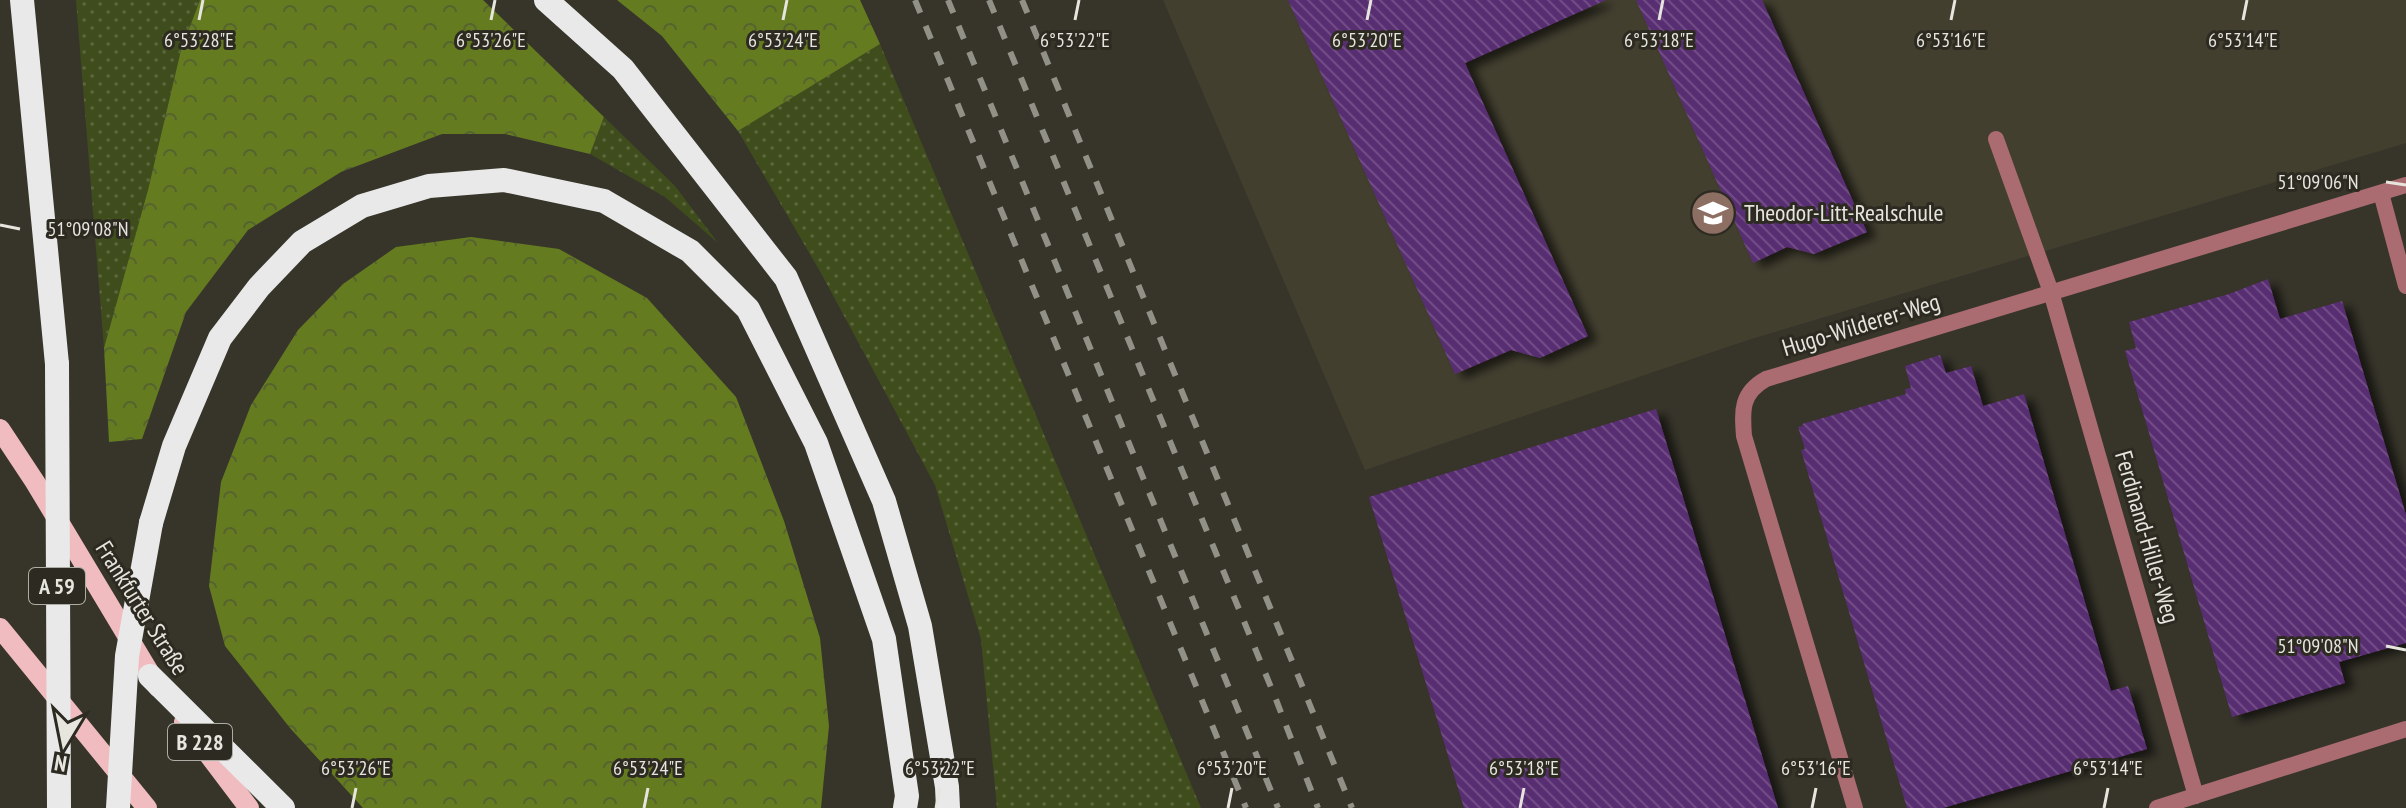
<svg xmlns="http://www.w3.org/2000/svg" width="2406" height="808" viewBox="0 0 2406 808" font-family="'PT Sans Narrow',sans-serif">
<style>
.built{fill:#423f2f}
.grass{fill:url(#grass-dots)}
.forest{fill:url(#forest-crowns)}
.building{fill:url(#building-back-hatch);filter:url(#shadow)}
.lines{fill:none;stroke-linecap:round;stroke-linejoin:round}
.service{stroke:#ab6c71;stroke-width:16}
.minor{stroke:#ab6c71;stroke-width:16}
.primary{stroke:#f0bcbf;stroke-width:20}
.motorway{stroke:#e9e9e9;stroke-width:24}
.rail{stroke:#929188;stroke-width:6;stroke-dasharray:14 14;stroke-linecap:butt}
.motorway-bridge{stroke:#e9e9e9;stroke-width:24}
.ticks{fill:none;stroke:#e6e5de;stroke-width:3}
.labels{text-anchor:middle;stroke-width:6;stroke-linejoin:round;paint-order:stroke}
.shield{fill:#2d2b21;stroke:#aeada5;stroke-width:2}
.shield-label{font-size:22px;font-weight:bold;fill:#e6e5de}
.poi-label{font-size:24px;fill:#e6e5de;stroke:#2d2b21;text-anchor:start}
.street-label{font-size:24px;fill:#e6e5de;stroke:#2d2b21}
.ticks-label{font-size:20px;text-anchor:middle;fill:#e6e5de;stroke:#2d2b21;stroke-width:6;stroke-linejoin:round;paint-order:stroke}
</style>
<defs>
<pattern id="grass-dots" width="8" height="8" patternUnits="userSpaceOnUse" patternTransform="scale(2)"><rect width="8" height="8" fill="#3f4d1c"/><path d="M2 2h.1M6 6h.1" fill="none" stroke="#5b663d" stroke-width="1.8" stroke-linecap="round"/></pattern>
<pattern id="forest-crowns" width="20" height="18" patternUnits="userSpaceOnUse" patternTransform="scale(2)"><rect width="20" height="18" fill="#647b20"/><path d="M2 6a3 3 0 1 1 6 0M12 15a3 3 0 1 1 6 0" fill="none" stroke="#566330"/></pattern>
<pattern id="building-back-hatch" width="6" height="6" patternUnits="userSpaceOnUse" patternTransform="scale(2)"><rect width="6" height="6" fill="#592d72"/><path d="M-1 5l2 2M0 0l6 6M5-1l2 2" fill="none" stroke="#714b86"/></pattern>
<filter id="shadow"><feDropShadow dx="9" dy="5" stdDeviation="4" flood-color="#0009"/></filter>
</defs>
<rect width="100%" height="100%" fill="#37352a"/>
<!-- built -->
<path class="built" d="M1163 0H2406V143L1748 340 1365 470Z"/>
<!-- grass -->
<path class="grass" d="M76 0H200L181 50 148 190 104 348Z
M880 44 1201 808H997L981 639 935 485 821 273 738 131Z
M604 117 675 186 718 243 665 197 590 154Z"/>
<!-- forest -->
<path class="forest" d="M200 0H483L604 117 590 154 505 134H442L341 172 248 230 186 312 142 439 109 442 104 348 148 190 181 50Z
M617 0H860L880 44 738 131 662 36Z
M471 237 559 249 647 298 736 397 784 521 820 638 829 726 821 808H363L290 728 225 646 209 586 221 482 251 405 298 330 343 284 396 247Z"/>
<!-- building -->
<path class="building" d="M1288 0H1606L1465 63 1588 336 1540 358 1511 350 1455 374Z
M1636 0H1762L1867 232 1814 254 1787 247 1753 263Z
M2268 279 2280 319 2342 301 2406 515V643L2339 662 2345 683 2232 717 2125 351 2136 348 2129 322 2229 294Z
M1940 355 1946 373 1971 366 1983 406 2024 394 2111 691 2128 686 2147 749 1943 808H1907L1801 450 1805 449 1798 427 1803 426 1802 424 1906 394 1905 389 1911 388 1905 366Z
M1656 409 1778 808H1464L1369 497Z"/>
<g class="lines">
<!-- service -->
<path class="service" d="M1996 139 2051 292"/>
<!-- minor -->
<path class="minor" d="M2381 193 2406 286
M2051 292 2196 796
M1855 808 1744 436C1742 410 1741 393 1766 379L2406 185
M2157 808 2406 729"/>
<!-- primary -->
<path class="primary" d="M0 429 35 482 158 687
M0 628 147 808
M184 722 249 808"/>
<!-- motorway -->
<path class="motorway" d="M22 0 57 364
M546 0 623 69 786 278 884 501 920 626 947 787 948 808
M151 523 174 446 220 338 259 287 302 242 362 206 429 186 504 180 604 201 690 251 748 309 816 443 884 639 907 796 905 808
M150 676 283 808"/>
<!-- rail -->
<path class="rail" d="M915 0 1246 808
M948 0 1278 808
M989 0 1275 697 1318 808
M1022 0 1352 808"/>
<!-- motorway-bridge -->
<path class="motorway-bridge" d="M57 364 59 808
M118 808 127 656 151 523"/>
</g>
<!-- ticks -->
<path class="ticks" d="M199 20 203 0M491 20 495 0M783 20 787 0M1075 20 1079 0M1367 20 1371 0M1659 20 1663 0M1951 20 1955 0M2243 20 2247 0M2386 182 2406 185M0 225 20 229M2386 646 2406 650M352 808 356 788M644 808 648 788M936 808 940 788M1228 808 1232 788M1520 808 1524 788M1812 808 1816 788M2104 808 2108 788"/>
<!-- icons -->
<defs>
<g id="school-disc" transform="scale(2.3)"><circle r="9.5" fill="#8d6e63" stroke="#2d2b21"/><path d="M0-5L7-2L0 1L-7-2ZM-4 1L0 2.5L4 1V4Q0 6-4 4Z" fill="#fff"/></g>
</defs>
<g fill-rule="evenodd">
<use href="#school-disc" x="1713" y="213"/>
</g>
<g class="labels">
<!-- shield labels -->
<g class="shield">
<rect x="29" y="568" width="56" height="36" rx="6"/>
<rect x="168" y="724" width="64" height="36" rx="6"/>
</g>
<g class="shield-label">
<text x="57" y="594">A 59</text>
<text x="200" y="750">B 228</text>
</g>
<!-- poi labels -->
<g class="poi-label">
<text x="1744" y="221">Theodor-Litt-Realschule</text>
</g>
<!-- street labels -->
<g class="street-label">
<text transform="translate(1861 325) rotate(-17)" y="8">Hugo-Wilderer-Weg</text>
<text transform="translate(2147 537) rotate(74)" y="8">Ferdinand-Hiller-Weg</text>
<text transform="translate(142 608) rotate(58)" y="8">Frankfurter Straße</text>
</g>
</g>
<g class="ticks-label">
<text x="199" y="47">6°53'28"E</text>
<text x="491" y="47">6°53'26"E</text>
<text x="783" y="47">6°53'24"E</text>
<text x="1075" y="47">6°53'22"E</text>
<text x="1367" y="47">6°53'20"E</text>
<text x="1659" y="47">6°53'18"E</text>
<text x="1951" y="47">6°53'16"E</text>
<text x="2243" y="47">6°53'14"E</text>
<text x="2318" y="189">51°09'06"N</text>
<text x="88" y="236">51°09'08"N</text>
<text x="2318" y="653">51°09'08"N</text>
<text x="356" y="775">6°53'26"E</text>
<text x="648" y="775">6°53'24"E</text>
<text x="940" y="775">6°53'22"E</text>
<text x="1232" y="775">6°53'20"E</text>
<text x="1524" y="775">6°53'18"E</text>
<text x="1816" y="775">6°53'16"E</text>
<text x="2108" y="775">6°53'14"E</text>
</g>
<!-- north arrow -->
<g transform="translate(64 744) rotate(190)" stroke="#2d2b21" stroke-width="6" paint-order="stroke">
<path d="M0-6L14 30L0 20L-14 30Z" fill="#e6e5de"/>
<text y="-12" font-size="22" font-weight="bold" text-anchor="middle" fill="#e6e5de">N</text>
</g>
</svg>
